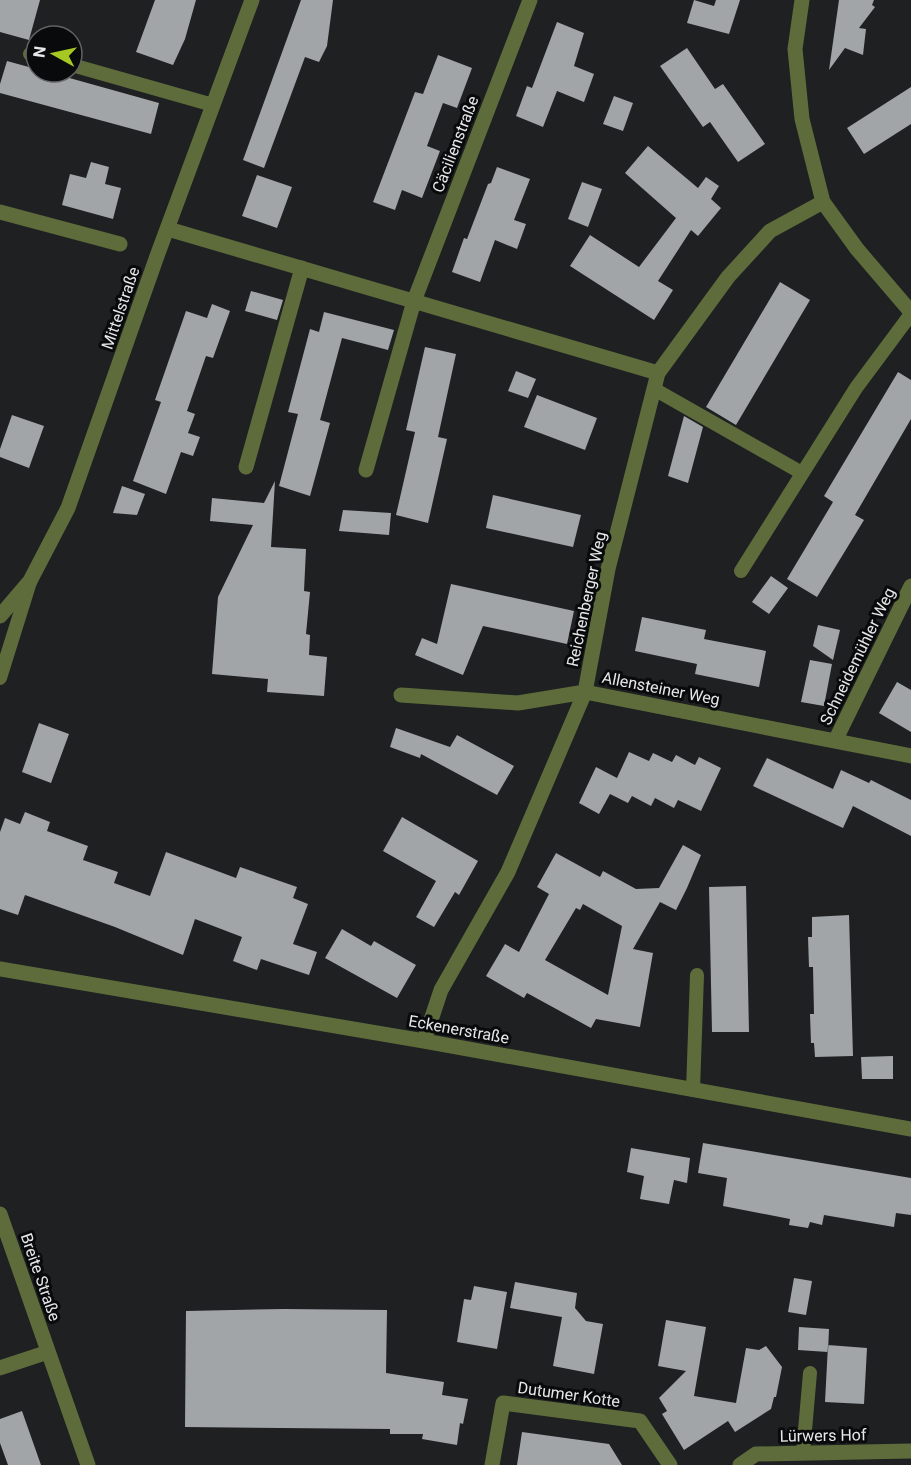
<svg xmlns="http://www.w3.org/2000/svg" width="911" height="1465" viewBox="0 0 911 1465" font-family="Roboto,sans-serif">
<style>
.building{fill:#a2a5a8;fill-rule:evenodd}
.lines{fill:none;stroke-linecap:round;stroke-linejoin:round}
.service{stroke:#5e6c3b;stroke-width:14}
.minor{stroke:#5e6c3b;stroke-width:15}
.labels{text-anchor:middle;stroke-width:6;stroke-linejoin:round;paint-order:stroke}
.street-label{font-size:16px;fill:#e7e8ea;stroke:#090a0b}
</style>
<rect width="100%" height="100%" fill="#1e2022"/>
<!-- building -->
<path class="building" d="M0 0H40L29 40 0 32Z
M155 0H196L185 39 173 65 136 52Z
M301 0H333L327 46 319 62 305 57 264 168 243 160Z
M694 0 714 6 716 0H740L729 34 687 23Z
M839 0H874L872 5 875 7 859 28 866 29 863 55 845 48 829 70Z
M557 22 584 33 574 66 594 74 584 102 557 91 543 127 516 116 527 86 532 88Z
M687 48 715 89 723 84 765 144 738 162 710 122 703 127 660 66Z
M438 55 472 68 457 108 443 103 427 146 440 151 422 198 402 190 395 210 373 202 415 92 423 94Z
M7 61 36 69V72H48L159 103 151 134 0 93V84Z
M911 87V124L864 154 847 128Z
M614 96 633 103 623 131 603 124Z
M648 146 698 188 706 177 719 186 711 199 721 208 698 236 691 230 658 281 673 290 654 320 570 266 590 235 639 267 676 218 625 173Z
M91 162 109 167 105 184 121 188 113 219 62 205 70 174 86 178Z
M497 167 530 179 514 220 526 224 517 249 495 240 480 282 452 272 464 238 467 239 488 184 491 183Z
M257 175 292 187 277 228 242 216Z
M582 182 602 189 588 227 568 219Z
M780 282 810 300 736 425 706 407Z
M251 291 283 300 277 320 245 311Z
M212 304 230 311 213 358 206 356 187 411 195 414 188 433 200 437 193 456 181 452 166 494 133 481 161 402 155 400 186 311 207 318Z
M324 312 394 330 388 350 342 338 320 420 330 423 310 496 279 486 298 414 288 412 310 329 319 332Z
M425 347 456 354 438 437 447 439 428 523 396 515 415 432 406 430Z
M516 371 536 379 528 398 508 391Z
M898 372 911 380V419L855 515 864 520 817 597 787 579 833 502 824 496Z
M537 395 597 418 585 450 524 427Z
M12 415 44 426 29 468 0 457V449Z
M684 416 703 427 688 483 668 476Z
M275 481 271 547 306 549 304 591 310 592 306 634 310 635 309 655 327 657 324 696 267 692 268 679 212 674 218 597 253 525 210 521 212 498 264 503Z
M122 486 145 494 137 515 113 513Z
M493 495 581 515 573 547 486 528Z
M343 510 391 513 389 535 339 531Z
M771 576 788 588 769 614 752 602Z
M451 584 574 611 567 644 483 626 463 675 415 655 422 638 437 644Z
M642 617 706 630 704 639 766 651 759 687 695 674 697 664 635 651Z
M818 625 840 630 833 660 813 646Z
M810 660 832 664 824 706 801 702Z
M897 682 911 690V732L879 713Z
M39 723 69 734 51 783 22 772Z
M396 728 450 747 457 735 514 766 497 795 421 754 420 758 390 747Z
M629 752 649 761 653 753 672 762 676 755 695 765 699 757 721 768 701 811 678 800 674 808 655 798 651 806 632 796 628 803 610 794 599 814 579 803 596 767 617 778Z
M767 758 833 789 841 770 869 783 871 780 911 800V836L853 806 843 828 753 786Z
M25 812 50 822 47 831 88 846 83 860 118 872 114 883 150 896 166 852 236 878 240 867 297 887 293 898 308 904 293 944 317 952 309 975 261 959 257 970 233 961 242 937 195 919 183 955 115 927 25 895 18 915 0 909V832L5 818 20 824Z
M402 817 478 861 459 895 455 892 434 927 416 917 436 881 383 851Z
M683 845 701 855 687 888 676 910 660 902 633 949 653 953 640 1027 596 1019 591 1028 527 993 524 998 486 976 505 944 519 952 549 894 537 887 556 853 600 877 603 871 636 889 659 888ZM583 904 622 926 608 995 545 960 576 908 580 910Z
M746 886 749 1032H712L709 887Z
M849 915 853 1056 815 1057 814 1043H811L810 1014H814L813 967H809L808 937H812V917Z
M342 929 371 946 374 941 416 965 397 998 325 958Z
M893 1056V1079H862L861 1057Z
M703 1143 911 1178V1215L896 1213 894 1227 824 1215 822 1225 810 1222 808 1228 789 1225 790 1219 723 1206 727 1178 698 1173Z
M631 1148 690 1158 687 1183 674 1180 669 1204 640 1199 644 1176 627 1172Z
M794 1278 812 1281 806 1315 788 1312Z
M515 1282 577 1293 575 1308 586 1321 603 1324 594 1374 553 1366 562 1317 510 1308Z
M474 1286 507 1292 497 1349 457 1342 464 1299 471 1300Z
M284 1309 387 1310 386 1373 444 1382 442 1395 468 1399 463 1424 460 1423 457 1445 422 1439 423 1434H390V1429L185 1427 186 1311Z
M666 1320 706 1327 694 1396 736 1403 746 1348 759 1350 766 1346 782 1367 776 1397H774L771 1409 735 1432 728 1421 684 1450 662 1414 667 1411 659 1398 686 1371 658 1366Z
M799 1327 829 1329 828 1352 798 1350Z
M828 1345 867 1348 864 1404 825 1402Z
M22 1411 29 1431 41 1465H8L0 1443V1419Z
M522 1432 609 1444 622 1465H517Z"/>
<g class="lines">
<!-- service -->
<path class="service" d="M30 54 36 55
M72 65 213 105
M654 389 802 473
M741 571 856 388 911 314
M0 678 30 582
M693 1090 697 975
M803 1453 810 1373"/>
<!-- minor -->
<path class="minor" d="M802 0 795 49 802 119 823 202 857 249 911 312
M0 212 120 244
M168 229 658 373
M246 467 302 268
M366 470 414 301 530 0
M0 616 30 581 68 508 157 256 252 0
M401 695 518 703 585 692 911 756
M835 741 911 586
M0 969 424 1041 911 1129
M424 1041 441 990 508 872 585 692 608 569 658 373 728 277 770 231 823 202
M0 1214 88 1465
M0 1368 48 1352
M492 1465 503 1403 640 1421 670 1465
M740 1465 756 1454 911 1451"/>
</g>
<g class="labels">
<!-- street labels -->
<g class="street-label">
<text transform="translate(455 144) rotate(-69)" y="6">Cäcilienstraße</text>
<text transform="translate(120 308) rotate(-71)" y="6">Mittelstraße</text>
<text transform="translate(586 599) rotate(-78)" y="6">Reichenberger Weg</text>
<text transform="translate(857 656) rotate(-64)" y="6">Schneidemühler Weg</text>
<text transform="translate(661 688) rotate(11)" y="6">Allensteiner Weg</text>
<text transform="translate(459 1029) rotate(10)" y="6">Eckenerstraße</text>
<text transform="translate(41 1277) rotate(71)" y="6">Breite Straße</text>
<text transform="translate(569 1394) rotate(8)" y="6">Dutumer Kotte</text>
<text transform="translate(823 1435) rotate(-1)" y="6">Lürwers Hof</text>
</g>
</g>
<!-- north arrow -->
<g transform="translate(54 54) rotate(278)"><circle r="28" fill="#090a0b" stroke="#626364" stroke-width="1.5"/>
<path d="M0-4.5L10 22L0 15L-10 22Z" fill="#a5c823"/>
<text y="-9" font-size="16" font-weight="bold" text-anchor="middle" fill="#e7e8ea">N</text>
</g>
</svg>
